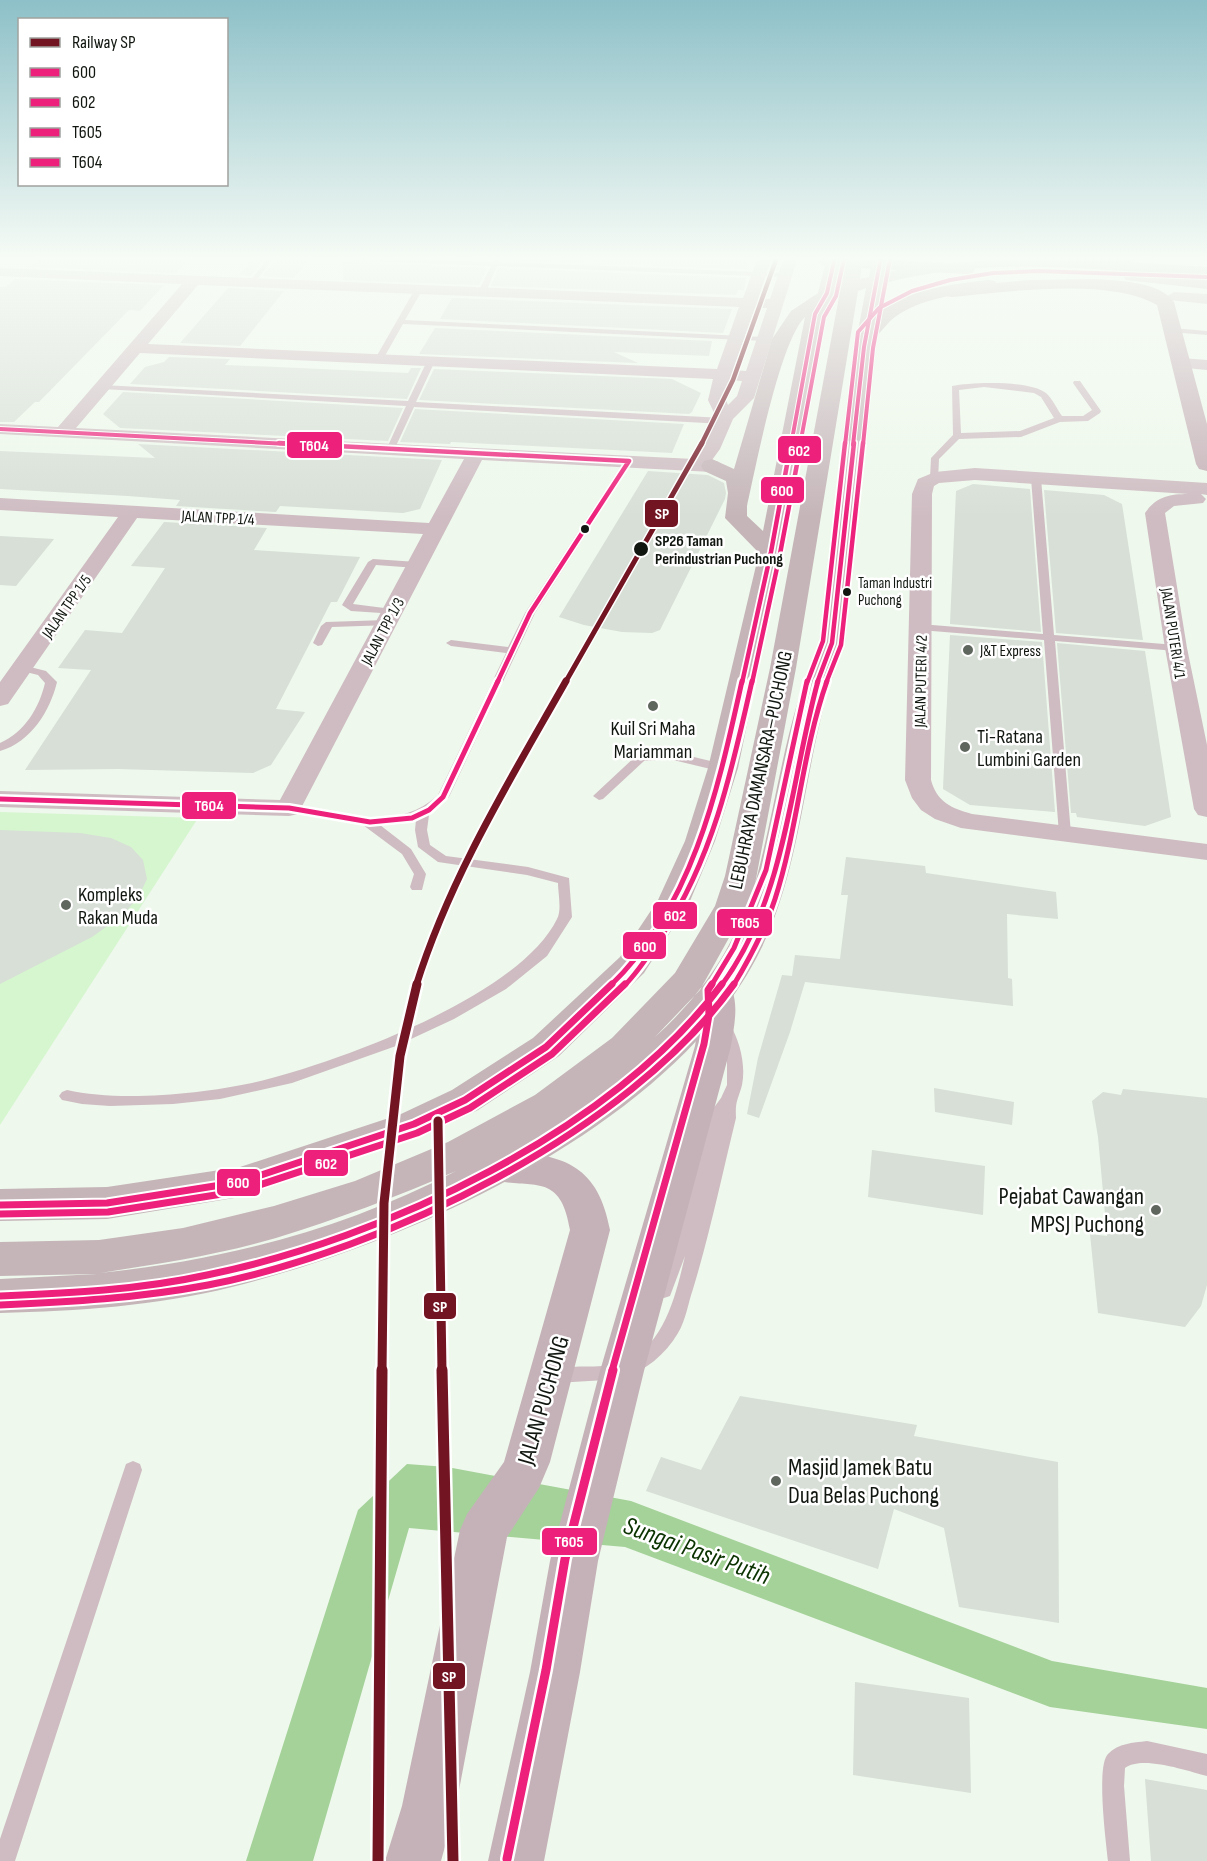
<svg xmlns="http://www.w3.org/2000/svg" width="1207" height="1861" viewBox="0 0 1207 1861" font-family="'Sofia Sans Condensed',sans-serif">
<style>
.green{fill:#d6f6cf}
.water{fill:#a4d299}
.building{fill:#d7dfd6}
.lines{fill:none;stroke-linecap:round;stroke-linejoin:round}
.lane{fill:#cebcc2;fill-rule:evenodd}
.street{fill:#cebcc2;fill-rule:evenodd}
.secondary{fill:#c5b0b7;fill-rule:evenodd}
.primary{fill:#c5b2b8;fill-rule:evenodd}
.highway{fill:#c5b5b9;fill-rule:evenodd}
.bus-1-far3-casing{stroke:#fff;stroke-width:6}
.bus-1-far2-casing{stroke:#fff;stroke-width:8}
.bus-1-far1-casing{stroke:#fff;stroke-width:10}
.bus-1-casing{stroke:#fff;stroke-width:11}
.bus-2-far3-casing{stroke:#fff;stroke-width:6}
.bus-2-far2-casing{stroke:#fff;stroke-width:8}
.bus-2-far1-casing{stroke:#fff;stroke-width:10}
.bus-2-casing{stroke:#fff;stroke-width:11}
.bus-3-far4-casing{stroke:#fff;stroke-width:6}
.bus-3-far3-casing{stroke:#fff;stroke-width:8}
.bus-3-far2-casing{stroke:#fff;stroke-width:10}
.bus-3-far1-casing{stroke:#fff;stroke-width:11}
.bus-3-casing{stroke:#fff;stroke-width:14}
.bus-4-far2-casing{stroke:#fff;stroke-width:6}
.bus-4-far1-casing{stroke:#fff;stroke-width:8}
.bus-4-casing{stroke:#fff;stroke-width:10}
.bus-1-far3{stroke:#ed207b;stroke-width:4}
.bus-1-far2{stroke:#ed207b;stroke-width:4.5}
.bus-1-far1{stroke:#ed207b;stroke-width:5}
.bus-1{stroke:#ed207b;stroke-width:7}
.bus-2-far3{stroke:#ed207b;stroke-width:4}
.bus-2-far2{stroke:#ed207b;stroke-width:4.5}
.bus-2-far1{stroke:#ed207b;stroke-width:5}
.bus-2{stroke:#ed207b;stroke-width:7}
.bus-3-far4{stroke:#ed207b;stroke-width:4}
.bus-3-far3{stroke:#ed207b;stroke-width:4.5}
.bus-3-far2{stroke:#ed207b;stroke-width:5}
.bus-3-far1{stroke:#ed207b;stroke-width:7}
.bus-3{stroke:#ed207b;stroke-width:9}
.bus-4-far2{stroke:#ed207b;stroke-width:4}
.bus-4-far1{stroke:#ed207b;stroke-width:4.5}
.bus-4{stroke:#ed207b;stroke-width:5}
.rail-1-far4-casing{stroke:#fff;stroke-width:7}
.rail-1-far3-casing{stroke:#fff;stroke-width:8}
.rail-1-far2-casing{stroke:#fff;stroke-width:11}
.rail-1-far1-casing{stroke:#fff;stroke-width:14}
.rail-1-casing{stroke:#fff;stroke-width:16}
.rail-1-far4{stroke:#721422;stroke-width:4.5}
.rail-1-far3{stroke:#721422;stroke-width:5}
.rail-1-far2{stroke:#721422;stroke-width:7}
.rail-1-far1{stroke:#721422;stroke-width:9}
.rail-1{stroke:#721422;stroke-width:11}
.bus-dot{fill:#111710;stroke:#fff;stroke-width:2}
.poi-dot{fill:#5e665d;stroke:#fff;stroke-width:2}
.labels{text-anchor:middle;stroke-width:5;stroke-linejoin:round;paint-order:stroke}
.far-bus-label{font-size:15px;fill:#111710;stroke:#fff;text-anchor:start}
.far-street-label{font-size:16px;fill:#111710;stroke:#fff}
.far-stop-label{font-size:16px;font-weight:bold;fill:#111710;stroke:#fff;text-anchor:start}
.far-poi-label{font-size:16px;fill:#111710;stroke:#fff;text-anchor:start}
.poi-label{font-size:20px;fill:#111710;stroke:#fff;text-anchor:start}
.street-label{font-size:20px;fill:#111710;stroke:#fff}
.near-poi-label{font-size:24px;fill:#111710;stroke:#fff;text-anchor:end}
.near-street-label{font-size:24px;fill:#111710;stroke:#fff}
.near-water-label{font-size:26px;font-style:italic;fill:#0a3300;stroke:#fff}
.line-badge{stroke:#fff;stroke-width:2}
.badge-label{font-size:16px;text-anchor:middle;font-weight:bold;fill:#fff}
</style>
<rect width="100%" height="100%" fill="#eef8ec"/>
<!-- green -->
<path class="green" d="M0 812 198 818 0 1125Z"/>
<!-- water -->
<path class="water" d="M407 1464 447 1467 631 1501 1052 1661 1207 1688V1729L1050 1707 625 1547 409 1528 313 1861H246L358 1510Z"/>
<!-- building -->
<path class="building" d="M42 257H191L176 273 30 267Z
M503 257H749L747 269 502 260Z
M255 258H265L251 276 239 275Z
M276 259 308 260 294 278 262 276Z
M343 262 487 268 479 285 343 280Z
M498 268 746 278 744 290H738L736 295 491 286Z
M15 279 164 285 140 311 129 310 39 402H35L14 422H0V287H6Z
M228 288 284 291 240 346 180 343Z
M452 298 732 309 723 333 440 319Z
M435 328 712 341 709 356 614 352 638 363 419 354Z
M169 357 230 359 225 365 277 367 408 373 411 368H421L407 399 130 384 145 367 164 362Z
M434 369 672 379 701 393 692 412 689 414 419 400Z
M123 392 403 408 388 441 120 428 103 414Z
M415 409 684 424 672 453 451 442 450 444 400 442Z
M138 444 442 460 420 509 403 513 280 506 276 512 176 506 180 500 128 496 0 489V451L155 458Z
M648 471 708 475 724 483 726 493 725 499 660 630 652 633 622 632 584 625 559 617Z
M973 484 1030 489 1041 632 950 624 956 491Z
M1044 490 1104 495 1122 504 1143 640 1056 633Z
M164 522 267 528 254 550 360 557 337 602H331L276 709 305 712 271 765 253 773 118 769 25 770 91 670 58 668 85 630 122 633 165 568 131 566Z
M0 536 54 539 16 586 0 585Z
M950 635 1042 642 1055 812 970 805 943 789Z
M1057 643 1145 651 1171 817 1145 826 1077 817 1076 813H1071Z
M0 830 80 833 111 838 131 847 143 860 147 879 139 896 123 915 92 937 0 984Z
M846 857 925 866 926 873 1056 892 1058 919 1007 914 1008 978 1012 979 1013 1006 805 982 790 1032 759 1118 747 1114 758 1058 782 975 792 976 795 955 840 959 848 895H841Z
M934 1088 1014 1102 1012 1125 935 1112Z
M1123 1089 1207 1098V1285L1201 1306 1185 1327 1098 1313 1090 1234 1107 1236 1098 1137 1092 1101 1103 1092 1121 1095Z
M872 1150 985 1166 983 1215 868 1197Z
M740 1396 917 1425 914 1436 1058 1462 1059 1623 959 1607 944 1528 894 1509 878 1569 646 1491 661 1457 701 1470Z
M855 1682 969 1698 971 1793 853 1775Z
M1145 1779 1207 1790V1861H1151Z"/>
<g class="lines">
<!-- lane -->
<path class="lane" d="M269 257H275L254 283H250V281Z
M321 257 493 262 495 257H501L499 262 786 273 789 275 786 277 497 266 486 292 482 294 478 292 491 266 324 259Z
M419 287 423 289 405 320 765 337 769 339 765 341 403 324 382 361H376L375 359 415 289Z
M1173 328 1207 331V335L1170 332V328Z
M431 359 435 361 416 402 724 418 728 421 724 424 414 407 395 448 391 451 387 448 406 406 102 389 98 387 102 385 408 401 427 361Z
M1074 381H1080L1101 411 1100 413 1088 421 1060 422 1021 437 959 439 939 459 938 480 930 478 931 458 953 435 952 386C971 382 1030 380 1046 393 1052 398 1057 409 1062 416H1083L1092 410 1073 383ZM984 387 1034 393 1041 397 1054 418 1020 431 961 433 959 390Z
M626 459 633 461 535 613 449 797 429 815 427 830 430 845 446 856 528 867 569 878 572 917 547 956 506 989 454 1019 396 1046 292 1083 220 1099 173 1104 110 1106 82 1104 62 1100 59 1096 62 1092 67 1090C119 1102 200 1094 252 1083 334 1064 519 997 557 919 562 910 558 893 558 883L527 875 438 862 418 847 415 830 416 820 380 825 411 849 426 874 422 890H412L410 887 414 874 402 854 363 825 285 811 283 808 289 804C338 815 397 833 438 795L506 653 451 646 446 643 451 640 508 647 525 613Z
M1036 475 1041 478 1054 635 1176 645 1181 648 1176 651 1055 641 1071 834 1065 838 1059 834 1044 640 920 630 915 627 920 624 1043 634 1031 478Z
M373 559 417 562 422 565 417 568 376 565 353 604 392 609 396 610V614L351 611 342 605 368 562Z
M386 620 390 621V625L332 627 322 645 318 646 313 643 321 626 326 622Z
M22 665 46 671 57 682C50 711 31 742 0 751V743C25 732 39 708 45 683L38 675 18 670V666Z
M669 751 727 765 729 768 723 772 669 759 644 761 603 799 599 800 593 796 637 755Z
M725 1023 730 1024C740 1042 746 1065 742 1085 738 1100 735 1101 736 1118 722 1175 710 1233 693 1289 688 1303 686 1320 678 1333 665 1355 646 1370 622 1379L556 1383 550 1381 547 1375 550 1369 556 1367C573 1366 606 1368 621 1363 664 1349 676 1294 685 1256L670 1296 664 1298 658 1296 655 1291 672 1248 707 1117 721 1098 727 1085V1055L718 1028 720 1024Z
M133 1461 140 1464 142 1470 15 1861H0V1839L124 1470 126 1464Z
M1147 1741 1207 1754V1776C1187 1771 1142 1755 1125 1768L1124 1786 1130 1861H1108C1106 1842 1096 1766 1108 1754 1119 1743 1132 1743 1147 1741Z"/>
<!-- street -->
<path class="street" d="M758 257H772L758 299H770L784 257H798L754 398 733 419 720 449 712 460 719 462 721 466 719 470 712 472 482 460 298 814 289 816 0 807V791L280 800 423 534 137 518 8 704 0 706V682L118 517 0 510V498L429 523 464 459 0 434V424L58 427 182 284 0 276V268L743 298ZM198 285 739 307 717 369 148 344ZM755 308H767L746 371 733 370ZM140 353 713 379 708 400 716 417 694 459 76 428ZM730 380 742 381 737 396 728 405 726 400Z
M1100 257H1144C1137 264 1105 268 1098 260Z
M1198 257H1207V261L1200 260Z
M1174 292 1207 294V304L1169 300 1166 297Z
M1181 358 1207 360V370L1175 367 1173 363 1175 359Z
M975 468 1207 483V495L1201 494 1206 499 1203 503 1174 506 1165 513 1187 648 1207 745V817L1198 815 1194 809 1165 648 1145 513C1156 497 1169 494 1188 494L975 480 939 483 934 486 932 494 931 780C937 802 951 808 972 814L1207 844V860L961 828 935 819 921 810 912 798 905 780 912 494 918 479 935 472Z"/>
<!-- secondary -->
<path class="secondary" d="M828 257 967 264 973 265 975 269 973 273 967 274 822 266 820 262 822 258Z
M1016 257H1109L1118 258 1120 262 1112 267 1024 262 1018 261Z
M1132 271 1207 279V289L1126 280 1123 276 1126 272Z
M1095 279C1119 281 1159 281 1174 302L1207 424V471L1199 469 1196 464 1157 305C1108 277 1007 292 951 297L945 296 942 292 945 288 951 287 1030 280Z"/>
<!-- primary -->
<path class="primary" d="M717 980 729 984C740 1002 734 1026 731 1046L644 1371 598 1561 580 1672 544 1861H488L530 1672 550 1561 600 1371 695 1046 700 1016V992L705 984Z
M500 1152C562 1153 598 1164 610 1230L550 1462 539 1488 507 1537 456 1806 441 1861H385L402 1806 460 1530 467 1514 504 1462 570 1230C560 1168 530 1192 486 1178L481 1167 486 1156Z"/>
<!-- highway -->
<path class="highway" d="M827 257H843L837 286 841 285 847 257H863L860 279 869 277 873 257H889L887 272C994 252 1099 260 1207 267V277C1102 270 988 255 885 283L880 311C911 289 952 284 989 280L995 281 998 285 995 289 989 290C957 294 922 298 895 317 887 323 882 331 875 338L845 643C803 742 808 852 761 949 676 1124 411 1242 232 1287 156 1306 78 1311 0 1313V1279L97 1274 0 1276V1242L99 1240 183 1228 274 1206 355 1181 448 1142 535 1095 612 1038 675 973 715 906 725 876 770 668 839 297 832 300 824 314 783 552 738 768 715 841 690 901 644 973 559 1056 478 1110 427 1134 240 1197 107 1219 0 1221V1189L107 1187 240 1167 401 1114 452 1090 533 1038 620 957 658 900 685 841 708 768 759 553 725 518 728 493 726 481 704 471 701 466 704 461 712 459 734 469 772 339 791 311 818 293ZM866 288 855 347 819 643C785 720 777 803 755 884L796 668 858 291ZM805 317 763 531 747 516V506C756 466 780 341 805 317ZM745 909C727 959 694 1002 655 1037L700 990ZM456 1171C345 1229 224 1260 100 1273 159 1264 218 1255 276 1238 337 1219 397 1197 456 1171Z"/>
<!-- bus-1-far3 casing -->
<g class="bus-1-far3-casing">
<path id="bus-1-far3" d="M791 445 815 314 827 293 835 257
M853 445 864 347 881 257"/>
</g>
<!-- bus-1-far2 casing -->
<g class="bus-1-far2-casing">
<path id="bus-1-far2" d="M742 683 771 552 791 443
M817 683 832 643 854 443"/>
</g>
<!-- bus-1-far1 casing -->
<g class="bus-1-far1-casing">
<path id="bus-1-far1" d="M610 986C693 907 718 789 742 681
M721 986C786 899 790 782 818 681"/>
</g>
<!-- bus-1 casing -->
<g class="bus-1-casing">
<path id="bus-1" d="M0 1205 107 1203 240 1182 414 1124 465 1100 546 1047 612 984
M0 1296C70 1293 139 1290 207 1275 384 1239 613 1131 722 984"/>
</g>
<!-- bus-2-far3 casing -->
<g class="bus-2-far3-casing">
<path id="bus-2-far3" d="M800 445 824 317 836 296 844 259
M863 445 873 348 890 259"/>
</g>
<!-- bus-2-far2 casing -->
<g class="bus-2-far2-casing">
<path id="bus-2-far2" d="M752 683 780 554 801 443
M826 683 841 645 863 443"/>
</g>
<!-- bus-2-far1 casing -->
<g class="bus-2-far1-casing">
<path id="bus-2-far1" d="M624 986C640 970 650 953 662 935 713 858 732 770 752 681
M733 986C750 958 765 930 775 899 798 828 802 752 827 681"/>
</g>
<!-- bus-2 casing -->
<g class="bus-2-casing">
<path id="bus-2" d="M0 1214 108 1212 241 1191 417 1133 470 1108 552 1054 625 984
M0 1305C70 1302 139 1298 208 1285 386 1250 626 1134 734 984"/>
</g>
<!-- bus-3-far4 casing -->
<g class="bus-3-far4-casing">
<path id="bus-3-far4" d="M845 445 858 332 879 308 912 291 950 280 993 273 1038 271 1207 277"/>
</g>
<!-- bus-3-far3 casing -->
<g class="bus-3-far3-casing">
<path id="bus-3-far3" d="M807 683 823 641 845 443"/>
</g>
<!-- bus-3-far2 casing -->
<g class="bus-3-far2-casing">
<path id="bus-3-far2" d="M711 986 734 948 766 870 807 681"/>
</g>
<!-- bus-3-far1 casing -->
<g class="bus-3-far1-casing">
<path id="bus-3-far1" d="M612 1371 704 1044 709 1015 708 990 712 984"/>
</g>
<!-- bus-3 casing -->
<g class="bus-3-casing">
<path id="bus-3" d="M507 1859 546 1670 565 1559 613 1370"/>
</g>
<!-- bus-4-far2 casing -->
<g class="bus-4-far2-casing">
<path id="bus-4-far2" d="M0 429 308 445"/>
</g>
<!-- bus-4-far1 casing -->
<g class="bus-4-far1-casing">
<path id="bus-4-far1" d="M279 443 629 461
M497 683 530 613 629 461"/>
</g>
<!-- bus-4 casing -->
<g class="bus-4-casing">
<path id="bus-4" d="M0 799 289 808 370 822 412 818 429 810 443 797 498 681"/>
</g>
<!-- bus-1-far3 -->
<use href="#bus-1-far3" class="bus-1-far3"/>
<!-- bus-1-far2 -->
<use href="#bus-1-far2" class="bus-1-far2"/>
<!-- bus-1-far1 -->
<use href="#bus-1-far1" class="bus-1-far1"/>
<!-- bus-1 -->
<use href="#bus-1" class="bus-1"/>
<!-- bus-2-far3 -->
<use href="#bus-2-far3" class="bus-2-far3"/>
<!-- bus-2-far2 -->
<use href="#bus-2-far2" class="bus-2-far2"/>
<!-- bus-2-far1 -->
<use href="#bus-2-far1" class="bus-2-far1"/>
<!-- bus-2 -->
<use href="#bus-2" class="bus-2"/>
<!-- bus-3-far4 -->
<use href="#bus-3-far4" class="bus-3-far4"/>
<!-- bus-3-far3 -->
<use href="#bus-3-far3" class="bus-3-far3"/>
<!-- bus-3-far2 -->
<use href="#bus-3-far2" class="bus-3-far2"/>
<!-- bus-3-far1 -->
<use href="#bus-3-far1" class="bus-3-far1"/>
<!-- bus-3 -->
<use href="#bus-3" class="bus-3"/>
<!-- bus-4-far2 -->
<use href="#bus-4-far2" class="bus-4-far2"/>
<!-- bus-4-far1 -->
<use href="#bus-4-far1" class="bus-4-far1"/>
<!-- bus-4 -->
<use href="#bus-4" class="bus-4"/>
<!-- rail-1-far4 casing -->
<g class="rail-1-far4-casing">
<path id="rail-1-far4" d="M701 445 733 380 777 257"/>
</g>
<!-- rail-1-far3 casing -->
<g class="rail-1-far3-casing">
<path id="rail-1-far3" d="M565 683 702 443"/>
</g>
<!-- rail-1-far2 casing -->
<g class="rail-1-far2-casing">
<path id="rail-1-far2" d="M416 986C450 877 510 780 566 681"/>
</g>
<!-- rail-1-far1 casing -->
<g class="rail-1-far1-casing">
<path id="rail-1-far1" d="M438 1121 442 1371
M382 1371 384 1203 400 1056 417 984"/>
</g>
<!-- rail-1 casing -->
<g class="rail-1-casing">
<path id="rail-1" d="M442 1370 453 1861
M378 1861 382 1370"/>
</g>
<!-- rail-1-far4 -->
<use href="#rail-1-far4" class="rail-1-far4"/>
<!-- rail-1-far3 -->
<use href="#rail-1-far3" class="rail-1-far3"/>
<!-- rail-1-far2 -->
<use href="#rail-1-far2" class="rail-1-far2"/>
<!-- rail-1-far1 -->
<use href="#rail-1-far1" class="rail-1-far1"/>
<!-- rail-1 -->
<use href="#rail-1" class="rail-1"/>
</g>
<!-- sky -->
<linearGradient id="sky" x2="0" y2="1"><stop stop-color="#8dc0c8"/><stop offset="0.5" stop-color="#f7fcf6"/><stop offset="1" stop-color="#f7fcf6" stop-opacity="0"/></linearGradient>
<rect width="1207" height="517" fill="url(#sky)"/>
<!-- markers -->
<g class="bus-dot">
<circle cx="585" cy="529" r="5"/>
<circle cx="641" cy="549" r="8"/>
<circle cx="847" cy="592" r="5"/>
</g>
<g class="poi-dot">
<circle cx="968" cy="650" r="6"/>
<circle cx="653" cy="706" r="6"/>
<circle cx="965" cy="747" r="6"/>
<circle cx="66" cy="905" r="6"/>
<circle cx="1156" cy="1210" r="6"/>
<circle cx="776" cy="1481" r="6"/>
</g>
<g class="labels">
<!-- far-bus labels -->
<g class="far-bus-label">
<text x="858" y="588">Taman Industri<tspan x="858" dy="17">Puchong</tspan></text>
</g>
<!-- far-street labels -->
<g class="far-street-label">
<text transform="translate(218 517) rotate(3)" y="6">JALAN TPP 1/4</text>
<text transform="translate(66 606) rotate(-55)" y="6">JALAN TPP 1/5</text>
<text transform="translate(382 631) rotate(-62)" y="6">JALAN TPP 1/3</text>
<text transform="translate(1174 633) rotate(81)" y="6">JALAN PUTERI 4/1</text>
<text transform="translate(920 681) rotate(-89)" y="6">JALAN PUTERI 4/2</text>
</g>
<!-- far-stop labels -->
<g class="far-stop-label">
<text x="655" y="546">SP26 Taman<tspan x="655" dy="18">Perindustrian Puchong</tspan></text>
</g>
<!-- far-poi labels -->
<g class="far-poi-label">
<text x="980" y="656">J&amp;T Express</text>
</g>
<!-- poi labels -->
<g class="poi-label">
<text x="653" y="735" text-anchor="middle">Kuil Sri Maha<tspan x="653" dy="23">Mariamman</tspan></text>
<text x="977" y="743">Ti-Ratana<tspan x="977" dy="23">Lumbini Garden</tspan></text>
<text x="78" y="901">Kompleks<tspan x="78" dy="23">Rakan Muda</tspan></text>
</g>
<!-- street labels -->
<g class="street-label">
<text transform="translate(760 770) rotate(-78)" y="7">LEBUHRAYA DAMANSARA–PUCHONG</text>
</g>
<!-- near-poi labels -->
<g class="near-poi-label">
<text x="1144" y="1204">Pejabat Cawangan<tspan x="1144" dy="28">MPSJ Puchong</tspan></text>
<text x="788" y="1475" text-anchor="start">Masjid Jamek Batu<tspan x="788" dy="28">Dua Belas Puchong</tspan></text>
</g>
<!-- near-street labels -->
<g class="near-street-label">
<text transform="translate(543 1400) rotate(-74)" y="8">JALAN PUCHONG</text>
</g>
<!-- near-water labels -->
<g class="near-water-label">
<text transform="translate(697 1550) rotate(20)" y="9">Sungai Pasir Putih</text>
</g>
</g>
<g class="line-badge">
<rect x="286" y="431" width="57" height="28" rx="6" fill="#ed207b"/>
<rect x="777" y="435" width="45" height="29" rx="6" fill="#ed207b"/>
<rect x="760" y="476" width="45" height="28" rx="6" fill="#ed207b"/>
<rect x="644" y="499" width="35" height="29" rx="6" fill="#721422"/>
<rect x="181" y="791" width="56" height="29" rx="6" fill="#ed207b"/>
<rect x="652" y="901" width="46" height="29" rx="6" fill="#ed207b"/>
<rect x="716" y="908" width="57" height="29" rx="6" fill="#ed207b"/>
<rect x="622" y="931" width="45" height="29" rx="6" fill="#ed207b"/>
<rect x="303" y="1149" width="46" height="28" rx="6" fill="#ed207b"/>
<rect x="216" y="1168" width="45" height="29" rx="6" fill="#ed207b"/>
<rect x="423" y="1292" width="34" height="28" rx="6" fill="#721422"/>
<rect x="541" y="1527" width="57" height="29" rx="6" fill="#ed207b"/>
<rect x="432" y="1662" width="34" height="28" rx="6" fill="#721422"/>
</g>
<g class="badge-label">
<text x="314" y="451">T604</text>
<text x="799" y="456">602</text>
<text x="782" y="496">600</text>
<text x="662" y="519">SP</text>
<text x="209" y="811">T604</text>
<text x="675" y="921">602</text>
<text x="745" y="928">T605</text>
<text x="645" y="952">600</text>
<text x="326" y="1169">602</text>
<text x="238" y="1188">600</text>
<text x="440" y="1312">SP</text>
<text x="569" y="1547">T605</text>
<text x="449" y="1682">SP</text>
</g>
<!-- legend -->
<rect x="18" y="18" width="210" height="168" fill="#ffffff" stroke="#a0a29f" stroke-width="1.5"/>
<rect x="30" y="38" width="30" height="9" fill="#721422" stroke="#a0a29f" stroke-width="1.5"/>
<text x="72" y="48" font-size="18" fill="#111710">Railway SP</text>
<rect x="30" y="68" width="30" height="9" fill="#ed207b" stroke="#a0a29f" stroke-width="1.5"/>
<text x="72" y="78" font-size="18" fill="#111710">600</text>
<rect x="30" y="98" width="30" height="9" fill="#ed207b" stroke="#a0a29f" stroke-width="1.5"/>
<text x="72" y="108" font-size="18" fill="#111710">602</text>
<rect x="30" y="128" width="30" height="9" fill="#ed207b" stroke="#a0a29f" stroke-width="1.5"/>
<text x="72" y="138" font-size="18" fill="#111710">T605</text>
<rect x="30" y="158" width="30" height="9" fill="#ed207b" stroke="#a0a29f" stroke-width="1.5"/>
<text x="72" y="168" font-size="18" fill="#111710">T604</text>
</svg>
